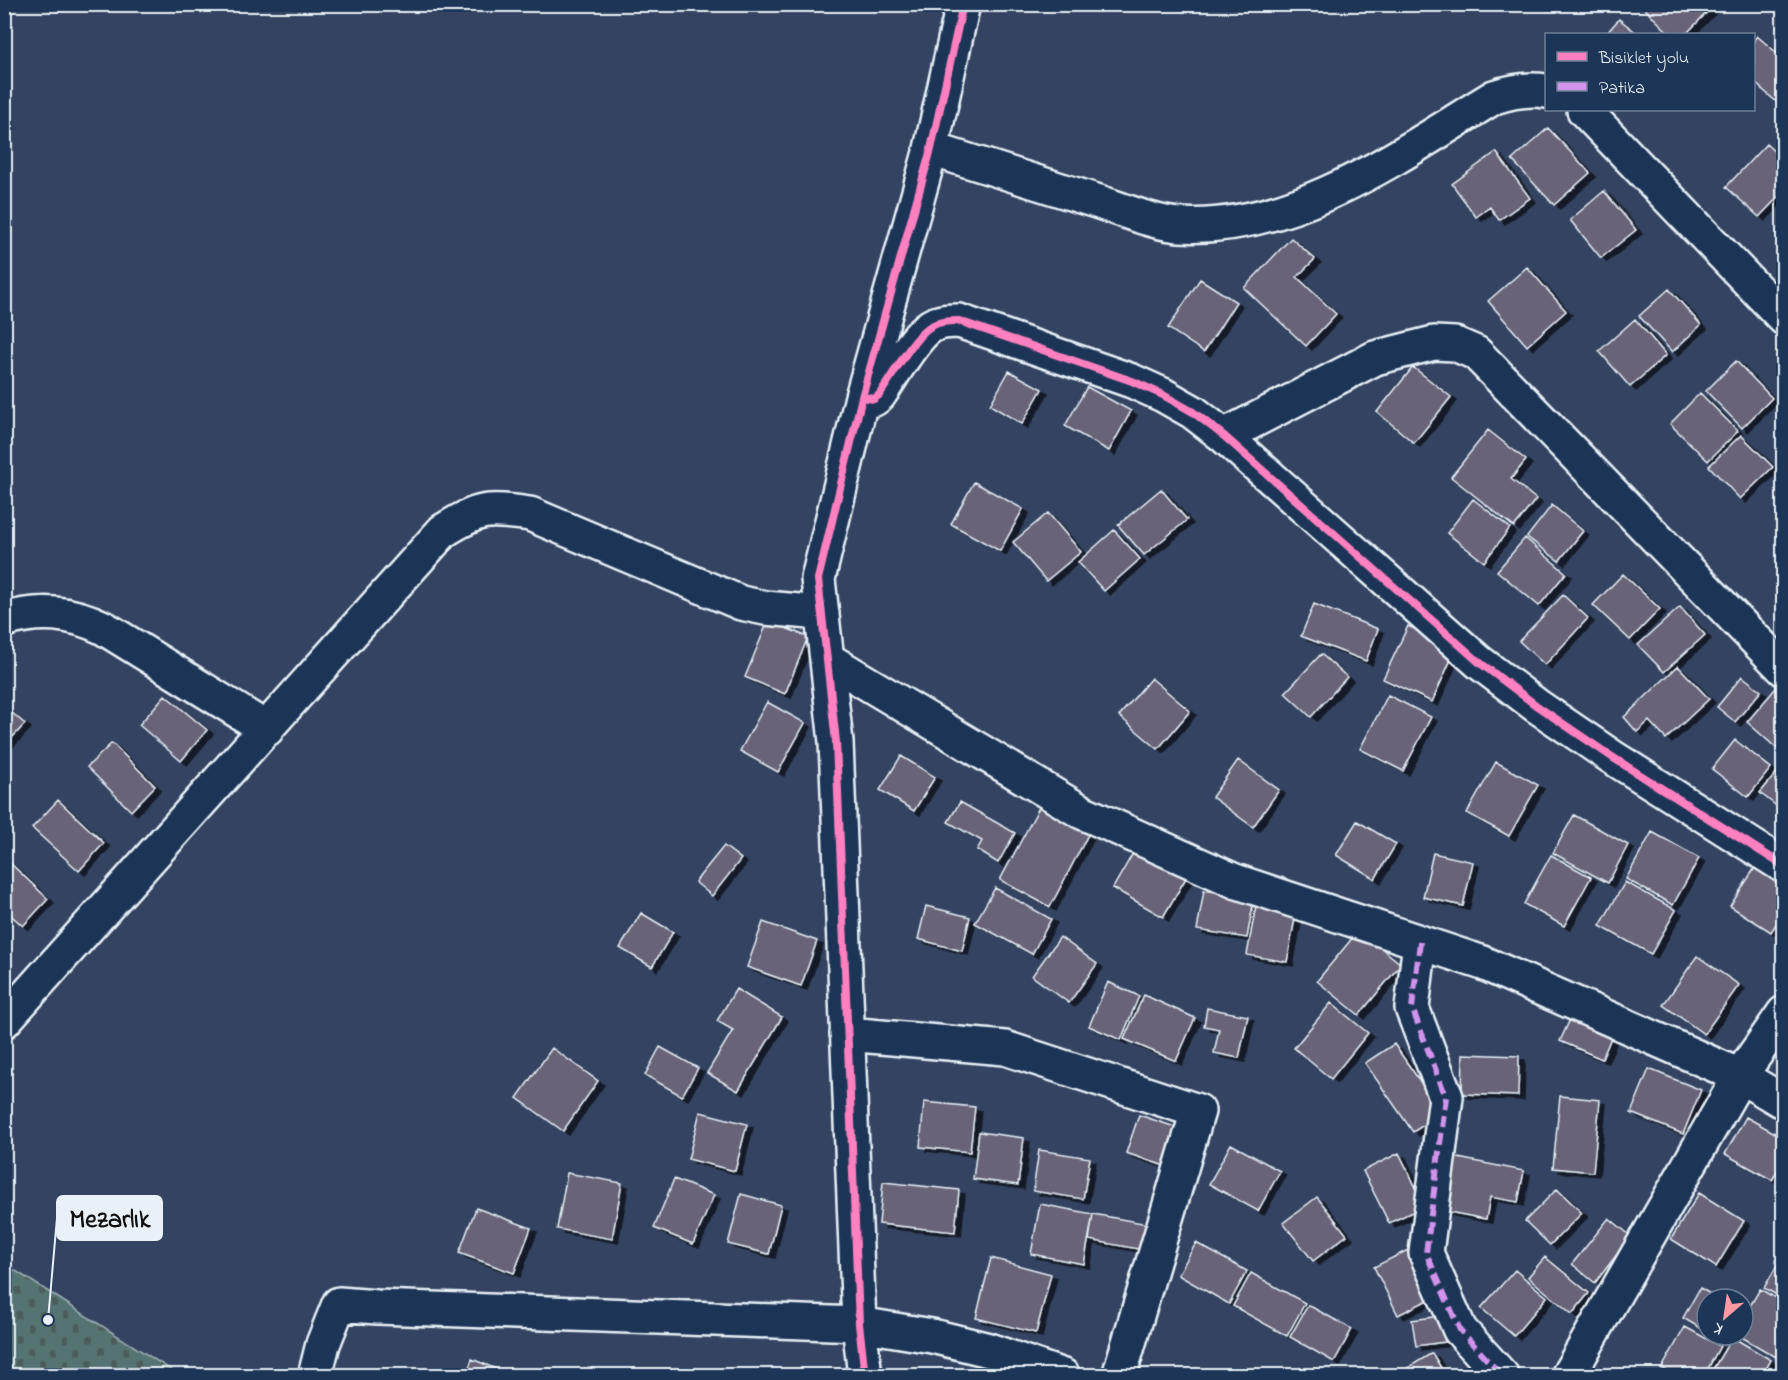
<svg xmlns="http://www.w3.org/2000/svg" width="1788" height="1380" viewBox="0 0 1788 1380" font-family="'Indie Flower',sans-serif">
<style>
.cemetery{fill:url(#cemetery-stones);stroke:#9eb2b4;stroke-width:1.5}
.building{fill:#696377;stroke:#e8f1f8;stroke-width:1.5;filter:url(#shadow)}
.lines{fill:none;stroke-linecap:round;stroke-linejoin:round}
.minor-casing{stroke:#e8f1f8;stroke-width:38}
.minor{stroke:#1d3557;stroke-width:33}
.quiet{stroke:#d193ec;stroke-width:6;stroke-dasharray:12 6;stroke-linecap:butt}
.cycleway-casing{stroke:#1d3557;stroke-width:11}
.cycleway{stroke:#ff80c0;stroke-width:8}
.leader{fill:none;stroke:#e8f1f8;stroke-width:2}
.callout-dot{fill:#e8f1f8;stroke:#1d3557;stroke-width:2}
.callout{fill:#e8f1f8;stroke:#e8f1f8;stroke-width:2}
.callout-label{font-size:26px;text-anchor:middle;font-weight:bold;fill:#111}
</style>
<defs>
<pattern id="cemetery-stones" width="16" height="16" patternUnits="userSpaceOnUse" patternTransform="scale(1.5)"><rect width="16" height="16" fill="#547371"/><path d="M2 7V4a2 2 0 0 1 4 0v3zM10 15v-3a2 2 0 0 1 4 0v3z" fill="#4c5b5c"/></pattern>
<filter id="shadow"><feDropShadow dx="6" dy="4" stdDeviation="0" flood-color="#0009"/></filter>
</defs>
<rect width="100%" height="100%" fill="#344361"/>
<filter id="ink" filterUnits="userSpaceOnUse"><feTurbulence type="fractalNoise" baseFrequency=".0167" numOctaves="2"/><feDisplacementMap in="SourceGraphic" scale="12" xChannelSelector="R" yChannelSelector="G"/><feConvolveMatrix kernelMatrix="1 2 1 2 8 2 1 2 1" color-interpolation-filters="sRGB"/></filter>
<g filter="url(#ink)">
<!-- cemetery -->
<path class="cemetery" d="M4 1264H5L179 1375H5Z"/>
<!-- building -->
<path class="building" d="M1640 4H1715L1686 34H1670Z
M1619 19 1638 34H1606Z
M1757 36 1784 59V103L1781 106 1754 82V40Z
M1548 128 1590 173 1554 205 1512 160Z
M1766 144 1784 160V191L1759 217 1726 187Z
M1496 152 1530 198 1499 220 1490 207 1476 217 1452 184Z
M1604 191 1636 230 1601 258 1570 220Z
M1291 238 1315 259 1297 277 1336 314 1306 346 1244 288Z
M1527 267 1566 311 1527 346 1488 301Z
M1200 279 1236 302 1204 352 1168 328Z
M1669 289 1701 325 1672 352 1639 316Z
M1635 319 1666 355 1630 387 1599 351Z
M1736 361 1772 398 1742 428 1706 391Z
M1413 367 1451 397 1414 443 1377 412Z
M1009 371 1042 389 1022 424 990 405Z
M1087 387 1131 411 1109 451 1065 426Z
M1700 393 1738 431 1708 461 1670 424Z
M1488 430 1526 460 1511 479 1536 499 1514 527 1451 477Z
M1741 435 1773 467 1740 499 1709 466Z
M974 482 1023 509 1000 551 951 524Z
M1161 489 1187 520 1144 555 1118 525Z
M1473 499 1510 528 1484 562 1447 533Z
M1552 505 1583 531 1559 561 1527 537Z
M1048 513 1081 552 1046 581 1013 542Z
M1114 530 1140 559 1104 591 1078 562Z
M1525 538 1566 573 1539 606 1497 571Z
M1623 574 1660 609 1630 640 1593 605Z
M1563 595 1588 618 1545 665 1519 641Z
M1314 604 1378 629 1366 661 1301 636Z
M1680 607 1705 635 1664 672 1638 645Z
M768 621 808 637 785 694 745 677Z
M1408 626 1456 648 1432 702 1383 679Z
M1321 654 1347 677 1311 717 1285 693Z
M1678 666 1709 699 1666 739 1649 721 1637 732 1624 717Z
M1742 676 1761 691 1735 722 1717 707Z
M1151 678 1190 711 1158 749 1119 716Z
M1781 682 1784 684 1783 754 1747 722Z
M165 695 207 730 181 761 139 725Z
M1388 695 1431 717 1403 771 1360 749Z
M767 702 805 723 778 772 740 751Z
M4 706 25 724 4 746Z
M1735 740 1771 768 1748 797 1712 769Z
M112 743 155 786 131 811 87 767Z
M901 756 935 777 914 811 880 790Z
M1238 760 1279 790 1253 827 1212 797Z
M1496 762 1538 785 1509 836 1467 813Z
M1784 764V812L1760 793Z
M58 800 104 843 79 871 32 828Z
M1043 800 1092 827 1050 907 1000 880Z
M960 802 1015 833 998 863 977 850 982 841 948 822Z
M1574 815 1628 845 1608 883 1553 853Z
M1357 821 1396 844 1375 879 1336 855Z
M1652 832 1699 858 1673 905 1626 879Z
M724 846 741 859 712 896 695 882Z
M1136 848 1186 878 1163 917 1113 888Z
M1433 853 1473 862 1463 906 1423 897Z
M1551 855 1591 877 1564 926 1524 904Z
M1762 857 1784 871V912L1771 932 1730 906Z
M10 863 48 899 23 926 4 909V869Z
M1625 882 1676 910 1651 954 1600 926Z
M995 888 1051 919 1032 954 975 923Z
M1204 890 1254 899 1247 938 1197 930Z
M1257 900 1297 907 1287 962 1247 955Z
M926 906 970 917 962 951 918 939Z
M641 913 673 932 652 967 620 948Z
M763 922 817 941 801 986 747 967Z
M1359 930 1401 964 1359 1015 1317 981Z
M1060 937 1097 964 1069 1003 1032 976Z
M1697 956 1739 985 1704 1034 1663 1005Z
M1108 982 1139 996 1121 1040 1089 1026Z
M736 989 782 1017 738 1091 707 1073 733 1030 717 1021Z
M1144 995 1195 1018 1176 1061 1124 1039Z
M1331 1003 1368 1033 1331 1079 1294 1048Z
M1207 1008 1248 1016 1239 1058 1214 1053 1219 1029 1204 1026Z
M1572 1015 1613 1033 1602 1059 1560 1041Z
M1394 1044 1442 1113 1413 1132 1365 1063Z
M660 1047 698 1068 682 1096 645 1075Z
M552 1048 598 1081 563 1131 517 1098Z
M1463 1054 1519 1056 1518 1096 1462 1094Z
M1649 1069 1701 1090 1683 1134 1631 1113Z
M1560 1096 1600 1100 1593 1172 1553 1168Z
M924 1102 975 1107 970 1152 920 1147Z
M700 1112 747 1124 735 1171 688 1159Z
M1139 1115 1187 1131 1174 1169 1126 1153Z
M1746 1117 1784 1138V1160L1772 1180 1725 1154Z
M979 1132 1024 1138 1018 1185 973 1179Z
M1231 1144 1280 1171 1258 1211 1209 1184Z
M1039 1150 1090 1158 1083 1199 1033 1191Z
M1399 1153 1425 1206 1389 1223 1363 1171Z
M1453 1157 1524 1171 1518 1202 1490 1197 1486 1219 1443 1211Z
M567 1173 622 1183 612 1239 557 1229Z
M674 1179 714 1195 693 1244 654 1228Z
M883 1182 959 1190 955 1232 879 1224Z
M1557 1189 1582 1213 1550 1245 1525 1221Z
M1699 1193 1744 1221 1716 1267 1671 1239Z
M741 1194 781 1205 769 1254 728 1244Z
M1317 1197 1347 1235 1313 1261 1283 1223Z
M1040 1204 1093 1214 1084 1264 1031 1254Z
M476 1208 531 1228 514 1273 459 1253Z
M1093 1214 1159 1226 1154 1252 1089 1240Z
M1609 1218 1631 1236 1595 1283 1572 1264Z
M1196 1243 1247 1271 1229 1304 1178 1275Z
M1410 1249 1434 1297 1398 1315 1374 1267Z
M1784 1253V1299L1764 1288Z
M1545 1257 1589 1293 1572 1314 1528 1277Z
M991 1258 1051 1274 1036 1333 976 1318Z
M1515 1270 1547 1297 1514 1336 1481 1308Z
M1251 1273 1305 1303 1287 1336 1233 1306Z
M1700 1288 1719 1299H1707V1332L1683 1318Z
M1760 1289 1784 1303V1344L1776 1357 1738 1335H1743V1318Z
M1308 1305 1352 1329 1334 1362 1290 1337Z
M1441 1316 1445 1342 1416 1346 1412 1320Z
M1685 1327 1720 1346 1704 1376H1675L1662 1368Z
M1732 1337 1771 1360 1762 1376H1709Z
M1432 1353 1446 1376 1396 1375Z
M472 1359 513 1376H466Z"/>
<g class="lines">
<!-- minor casing -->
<g class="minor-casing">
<path id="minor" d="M1584 110 1784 318
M931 149C986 166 1041 184 1096 201 1121 209 1153 223 1179 225 1294 232 1401 154 1494 97 1512 91 1528 88 1546 91
M862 397 874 399 879 395C892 377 913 337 931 326 940 321 949 321 959 321L1132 381 1163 395 1193 412 1224 436 1479 662 1537 706 1612 757 1784 866
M1224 436 1375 358 1434 343 1455 344 1476 353 1784 669
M4 620C40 609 71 612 104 628L267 729
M827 659 1082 812 1235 881 1483 963 1740 1076 1784 1102
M1420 942 1412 1008 1446 1097 1426 1253 1460 1330 1502 1376
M4 1021 443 531C480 508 486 508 530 514L741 603 765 608 822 613
M847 1034 1005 1048 1198 1111 1119 1376
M315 1376 323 1344 339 1304 377 1307 859 1324 932 1336 989 1350 1063 1376
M865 1376 859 1324 836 742 818 579 862 397 931 149 963 4
M1568 1376 1740 1076 1784 1013"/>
</g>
<!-- minor -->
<use href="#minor" class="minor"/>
<!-- quiet -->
<path class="quiet" d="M1420 942 1412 1008 1446 1097 1426 1253 1460 1330 1502 1376"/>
<!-- cycleway casing -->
<g class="cycleway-casing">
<path id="cycleway" d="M862 397 874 399 879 395C892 377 913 337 931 326 940 321 949 321 959 321L1132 381 1163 395 1193 412 1224 436 1479 662 1537 706 1612 757 1784 866
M865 1376 859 1324 836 742 818 579 862 397 931 149 963 4"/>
</g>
<!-- cycleway -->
<use href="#cycleway" class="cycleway"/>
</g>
</g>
<!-- callouts -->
<path class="leader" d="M48 1320L57 1218"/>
<circle class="callout-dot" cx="48" cy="1320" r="6"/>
<rect class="callout" x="57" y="1196" width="105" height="44" rx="6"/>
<g class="callout-label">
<text x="110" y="1227">Mezarlık</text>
</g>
<!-- margin -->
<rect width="1788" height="1380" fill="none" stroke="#1d3557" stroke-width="24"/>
<rect x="12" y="12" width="1764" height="1356" fill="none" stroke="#e8f1f8" stroke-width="2" filter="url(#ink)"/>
<!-- legend -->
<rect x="1545" y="33" width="210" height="78" fill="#1d3557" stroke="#6e8097" stroke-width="1.5"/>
<rect x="1557" y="52" width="30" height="9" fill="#ff80c0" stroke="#6e8097" stroke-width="1.5"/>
<text x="1599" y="63" font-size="18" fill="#e8f1f8">Bisiklet yolu</text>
<rect x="1557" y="82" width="30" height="9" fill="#d193ec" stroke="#6e8097" stroke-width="1.5"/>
<text x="1599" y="93" font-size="18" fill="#e8f1f8">Patika</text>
<!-- north arrow -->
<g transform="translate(1725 1317) rotate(209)"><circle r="28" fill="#1d3557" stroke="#6e8097" stroke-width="1.5"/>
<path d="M0-4.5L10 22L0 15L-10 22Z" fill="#ff9aa2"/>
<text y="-9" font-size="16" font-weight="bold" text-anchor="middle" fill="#e8f1f8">K</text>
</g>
</svg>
